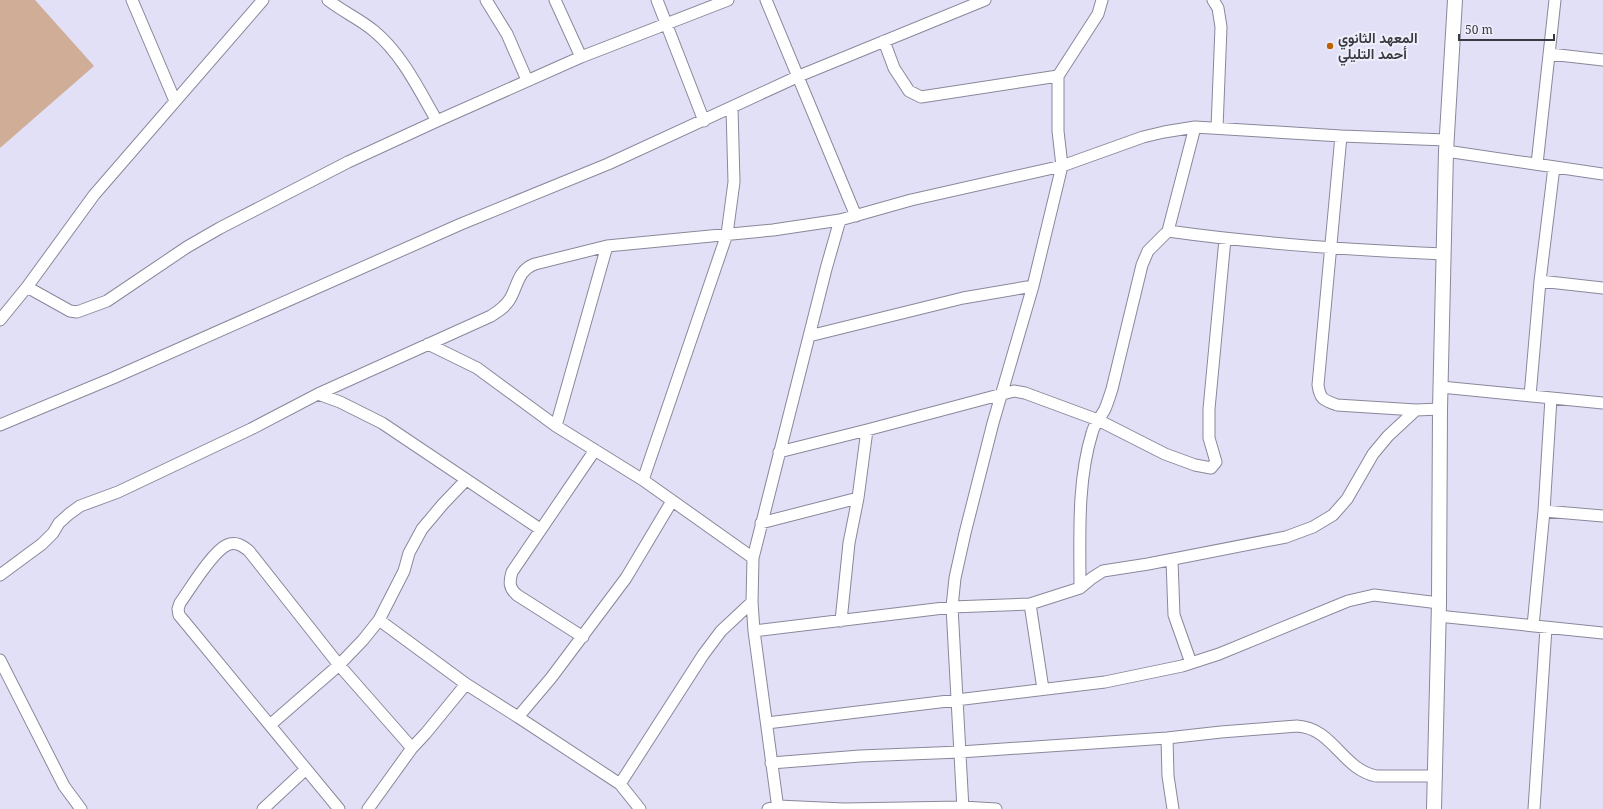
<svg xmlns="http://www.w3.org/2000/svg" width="1603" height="809" viewBox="0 0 1603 809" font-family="'Noto Serif',Vazirmatn,serif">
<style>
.green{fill:#cfad97}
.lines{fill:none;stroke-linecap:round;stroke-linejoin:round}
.minor-casing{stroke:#89889b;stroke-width:13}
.tertiary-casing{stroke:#89889b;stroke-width:16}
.minor{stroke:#fff;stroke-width:11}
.tertiary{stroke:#fff;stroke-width:14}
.poi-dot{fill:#bc6203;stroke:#efeffc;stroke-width:1.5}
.labels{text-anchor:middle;stroke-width:4;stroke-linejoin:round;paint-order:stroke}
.poi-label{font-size:14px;font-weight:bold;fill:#393941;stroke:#efeffc;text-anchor:start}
</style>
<rect width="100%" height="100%" fill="#e2e0f6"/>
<!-- green -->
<path class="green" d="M0 0H35L94 66 0 148Z"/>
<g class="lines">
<!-- minor casing -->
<g class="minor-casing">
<path id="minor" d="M132 0 175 101
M328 0C343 12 360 19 374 31 402 54 419 90 437 121
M486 0 507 34 527 80
M555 0 581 57
M657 0 704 121
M766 0 856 216
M1213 0 1218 8 1221 27 1217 128
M884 41 894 68 909 91 921 97 1058 76
M1550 54 1603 60
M1341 136 1318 385C1320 399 1323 400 1337 405L1416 410 1440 409
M1446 151 1603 174
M1537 164 1555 0
M1168 231C1260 244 1352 250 1444 254
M1540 281 1603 288
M27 287 70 311 77 312 107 301 187 247 220 228 348 162 437 121 581 57 728 0
M0 320 27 287 94 195 263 0
M809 336 963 298 1033 286
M428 344 477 368 556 426 643 480 753 558
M1441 387 1603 403
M318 394 340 402 382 423 540 529
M1530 396 1540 281 1554 167
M0 425 113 378 461 224 608 164 799 76 985 0
M556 426 607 246
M779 452 867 430 1014 391 1025 393 1098 420 1165 454 1195 465 1211 468 1216 462 1209 438V409L1225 239
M643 480 727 234 734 182 732 108
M1544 511 1603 516
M761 523 858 498
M1172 560 1174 615 1191 663
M0 575 42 544 53 533 59 523 69 514 80 506 118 492 251 429 318 394 491 316C499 311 505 307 510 299 518 285 518 270 535 264L607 246 773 230 840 220 911 200 1062 166 1143 137 1164 132 1195 127 1341 136 1446 140
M1080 588C1080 536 1077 482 1092 433 1094 424 1101 417 1105 409 1108 402 1110 395 1112 389L1142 265 1148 251 1168 231 1195 127
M1030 604 1043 689
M1438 616 1603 633
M379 620 466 684
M841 621 849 543 858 498 867 430
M1533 626 1544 511 1551 398
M754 631 952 607 1030 604 1080 588 1092 578 1103 571 1148 564 1286 537 1313 527 1333 515 1347 499 1373 454 1388 436 1416 410
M583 637 517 595C509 588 509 582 512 572L595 450
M0 660 64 786 81 809
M518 717 620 784
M767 723 1105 682 1182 666 1219 654 1348 601 1374 595 1439 603
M270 725 339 665 363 640 379 620 404 571 409 553 422 529 443 504 466 480
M1167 738 1168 776 1173 809
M771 763 860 756 960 752 1167 738 1221 732 1297 726C1333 728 1342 769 1376 776H1436
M263 809 306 769
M339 809 179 615 178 609 180 603C190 589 212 552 227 545 236 541 243 546 249 551L339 665 412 748
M368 809 412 748 426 733 466 684 518 717 551 678 626 578 672 501
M640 809 620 784 703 655 721 631 752 602
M768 809 778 806 844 809 963 807 996 809
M778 809 754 631 752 602 753 558 826 269 840 220
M963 809 952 607 955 578 965 533 993 423 1033 286 1062 166 1058 131V76L1098 14 1102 0
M1534 809 1546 628"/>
</g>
<!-- tertiary casing -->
<g class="tertiary-casing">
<path id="tertiary" d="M1434 809 1439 603 1440 409 1446 151 1455 0"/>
</g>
<!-- minor -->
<use href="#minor" class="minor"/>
<!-- tertiary -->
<use href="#tertiary" class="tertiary"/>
</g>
<!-- markers -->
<circle class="poi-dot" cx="1330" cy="46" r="4"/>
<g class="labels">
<!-- poi labels -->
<g class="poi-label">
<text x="1338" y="43">المعهد الثانوي<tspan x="1338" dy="16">أحمد التليلي</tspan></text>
</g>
</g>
<!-- scale -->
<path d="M1459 34v6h95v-6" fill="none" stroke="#393941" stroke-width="2"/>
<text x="1465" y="34" font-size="12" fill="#393941" stroke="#efeffc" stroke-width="3" paint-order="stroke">50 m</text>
</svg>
